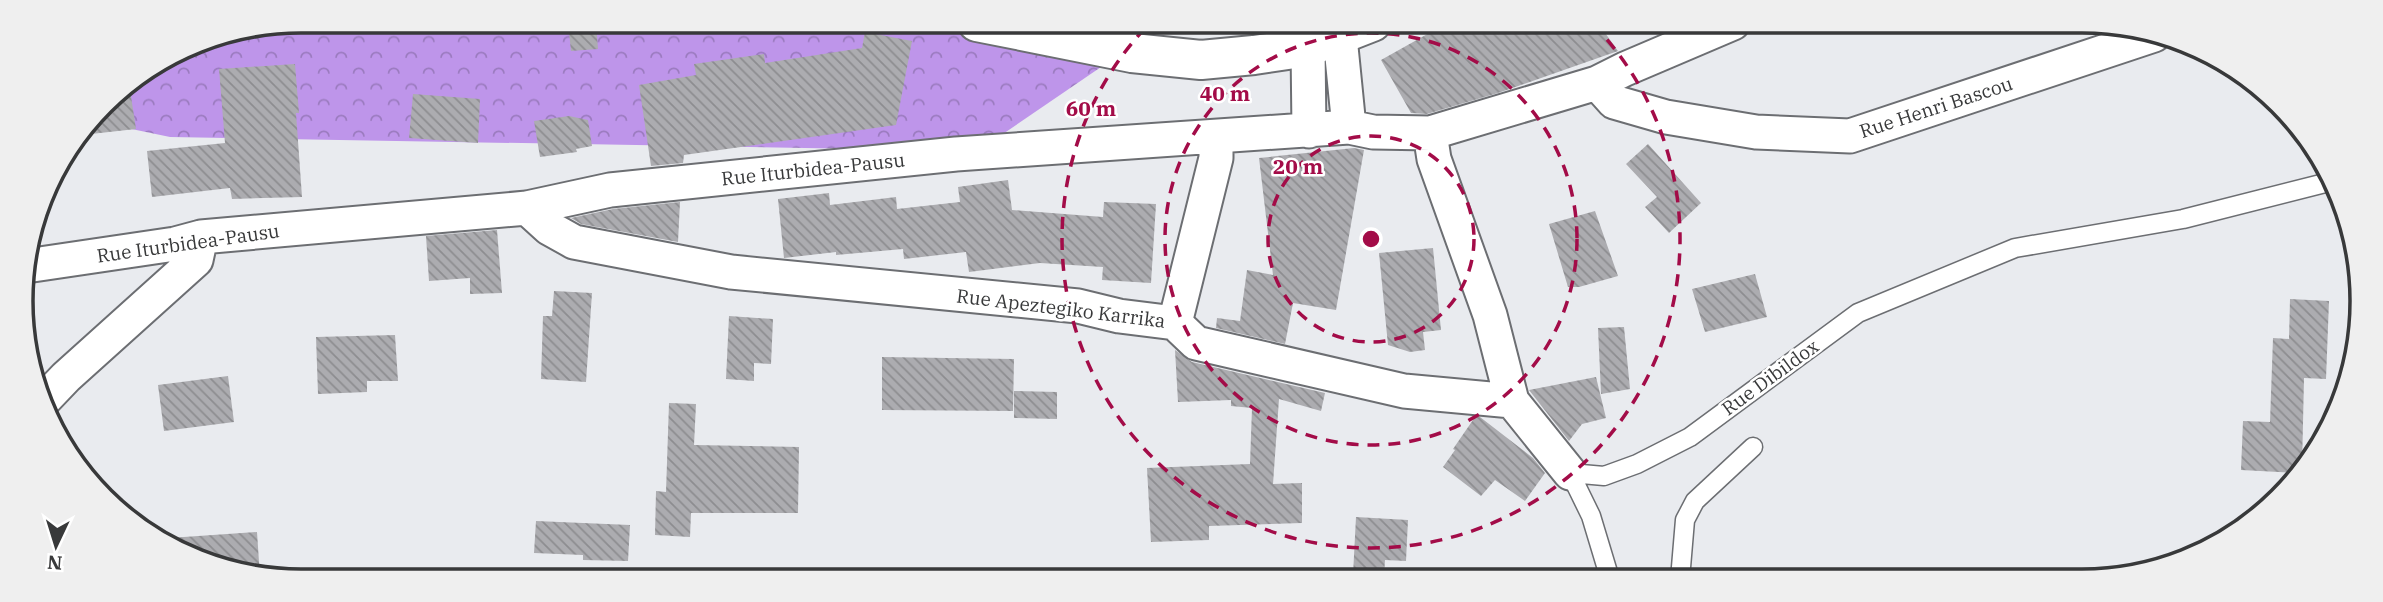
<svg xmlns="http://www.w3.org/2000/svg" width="2383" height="602" viewBox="0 0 2383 602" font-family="'IBM Plex Serif',serif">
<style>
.forest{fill:url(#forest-crowns)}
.building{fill:url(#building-back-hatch)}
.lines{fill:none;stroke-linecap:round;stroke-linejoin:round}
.lane-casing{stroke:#6c6e72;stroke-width:21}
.street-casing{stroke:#6c6e72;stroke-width:37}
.primary-casing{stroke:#6c6e72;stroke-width:42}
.lane{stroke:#fff;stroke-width:18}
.street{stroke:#fff;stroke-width:33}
.primary{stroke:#fff;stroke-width:38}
.ring{fill:none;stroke:#a30c48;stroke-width:3.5;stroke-dasharray:12 9}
.labels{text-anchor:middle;stroke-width:5;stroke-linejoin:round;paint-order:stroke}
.street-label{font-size:19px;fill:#38393a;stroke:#fff}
.rim{fill:none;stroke:#38393a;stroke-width:3.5}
.centre{fill:#a30c48;stroke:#fff;stroke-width:3.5}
.ring-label{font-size:21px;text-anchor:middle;font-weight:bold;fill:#a30c48;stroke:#fff;stroke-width:5;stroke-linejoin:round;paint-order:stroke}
</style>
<defs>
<pattern id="forest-crowns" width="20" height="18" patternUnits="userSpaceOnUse" patternTransform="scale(1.75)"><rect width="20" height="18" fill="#be95ea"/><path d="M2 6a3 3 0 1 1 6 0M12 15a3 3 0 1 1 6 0" fill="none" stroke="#9b7bbf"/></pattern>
<pattern id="building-back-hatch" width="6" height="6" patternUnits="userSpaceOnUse" patternTransform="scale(1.75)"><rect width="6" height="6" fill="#acacb0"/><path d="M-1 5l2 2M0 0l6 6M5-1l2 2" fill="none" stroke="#8d8d90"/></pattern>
</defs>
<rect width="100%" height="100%" fill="#e9ebef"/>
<!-- forest -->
<path class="forest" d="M301 21 1167 22 978 151 170 137 93 121 116 91 194 42Z"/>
<!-- building -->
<path class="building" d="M596 21 598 49 571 51 568 23Z
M1447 23H1598L1618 51 1498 93 1427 114 1411 113 1381 60Z
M865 32 912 41 896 125 684 155 683 163 651 166 639 85 696 75 694 64 764 54 765 63 862 48Z
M295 64 299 113H296L302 197 232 199 230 188 152 197 147 151 225 143 219 69Z
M129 83 136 129 82 135 116 91Z
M413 94 480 99 478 143 409 138Z
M569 116 588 120 592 146 576 149 577 152 540 157 534 121Z
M1648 144 1701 203 1669 233 1645 207 1657 197 1626 164Z
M1354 148 1364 150 1336 310 1293 303 1285 344 1216 328 1217 318 1240 321 1247 270 1273 275 1259 158Z
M1008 180 1012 210 1103 217 1104 202 1156 204 1151 283 1102 280 1103 267 1040 263 969 272 966 252 904 259 903 249 836 255V252L784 258 778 199 829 193 830 205 896 197 897 209 960 202 958 187Z
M680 202 678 242 581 224 571 218 613 209Z
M1595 211 1618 276 1579 287H1568L1549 224Z
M497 230 502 293 470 294V278L429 281 426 236Z
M1433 248 1441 330 1423 332 1425 350 1410 352 1388 345 1379 253Z
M1755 274 1767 317 1705 332 1692 289Z
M554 291 592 293 586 382 541 379 543 316H552Z
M2290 299 2329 301 2326 379 2304 378 2302 468 2298 473 2241 470 2243 421 2270 422 2273 338 2289 339Z
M729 316 773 319 771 364 754 363V381L726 379Z
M1624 327 1630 389 1601 394 1598 328Z
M395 335 398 381H367V392L318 394 316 337Z
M1175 350 1192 362 1325 393 1321 411 1279 399 1273 484 1302 483V523L1209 526V540L1151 542 1147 468 1250 464 1252 408 1231 406V400L1178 402Z
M882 357 1014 359 1013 411 882 410Z
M228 376 234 422 164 431 158 385Z
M1596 377 1606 418 1582 424 1569 441 1529 390Z
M1014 391 1057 392V419L1014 418Z
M669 403 696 404 694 445 799 447 798 513H691L690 537 655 535 656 491 666 492Z
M1475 417H1480L1533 458 1545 473 1525 501 1495 480 1481 496 1443 467 1455 450 1453 449Z
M1356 517 1408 520 1406 561 1385 560 1384 576 1353 575Z
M536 521 630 525 628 561 583 560V555L534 553Z
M257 532 260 577 161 543 155 539Z"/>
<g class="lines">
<!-- lane casing -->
<g class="lane-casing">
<path id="lane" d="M1570 473 1604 476 1637 464 1690 437 1858 313 2015 248 2183 219 2329 182
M1570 473 1591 516 1610 579
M1680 579 1685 520 1695 501 1753 447"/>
</g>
<!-- street casing -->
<g class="street-casing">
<path id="street" d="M1340 37 1349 127
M1308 47 1309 131
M1597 83 1614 102 1666 117 1756 132 1850 136 2154 35
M1430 133 1434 159 1490 315 1512 401 1570 473
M527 208 549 228 574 242 731 272 1078 306 1119 316 1175 323 1196 343 1404 391 1512 401
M26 266 175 244 201 237 527 208 610 190 956 154 1349 127 1373 132 1430 133 1597 83 1625 69 1733 23
M1175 323 1216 158V138
M44 400 66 377 196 260 201 237"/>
</g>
<!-- primary casing -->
<g class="primary-casing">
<path id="primary" d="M977 22 1132 53 1201 60 1254 55 1308 47 1372 22"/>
</g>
<!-- lane -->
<use href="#lane" class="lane"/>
<!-- street -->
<use href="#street" class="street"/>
<!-- primary -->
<use href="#primary" class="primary"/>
</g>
<!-- distance rings -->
<g class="ring">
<circle cx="1371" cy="239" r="103"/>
<circle cx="1371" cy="239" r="206"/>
<path d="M1593 24A309 309 0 1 1 1151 22"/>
</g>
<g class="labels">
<!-- street labels -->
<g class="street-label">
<text transform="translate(1936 107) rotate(-18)" y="7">Rue Henri Bascou</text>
<text transform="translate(813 169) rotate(-6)" y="7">Rue Iturbidea-Pausu</text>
<text transform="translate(188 243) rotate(-8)" y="7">Rue Iturbidea-Pausu</text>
<text transform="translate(1061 308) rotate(7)" y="7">Rue Apeztegiko Karrika</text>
<text transform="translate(1770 377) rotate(-36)" y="7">Rue Dibildox</text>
</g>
</g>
<!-- crop -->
<path d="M0 0H2383V602H0ZM301 33H2082A268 268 0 0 1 2350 301V301A268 268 0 0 1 2082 569H301A268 268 0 0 1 33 301V301A268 268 0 0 1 301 33Z" fill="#efefef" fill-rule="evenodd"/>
<path class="rim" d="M301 33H2082A268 268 0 0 1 2350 301V301A268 268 0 0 1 2082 569H301A268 268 0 0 1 33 301V301A268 268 0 0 1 301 33Z"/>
<circle cx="1371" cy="239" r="10" class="centre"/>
<g class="ring-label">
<text x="1225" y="101">40 m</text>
<text x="1091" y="116">60 m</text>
<text x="1298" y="174">20 m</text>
</g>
<!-- north arrow -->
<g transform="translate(56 546) rotate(184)" stroke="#ffffff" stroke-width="5" paint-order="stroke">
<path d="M0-5L12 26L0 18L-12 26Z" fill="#38393a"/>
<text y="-10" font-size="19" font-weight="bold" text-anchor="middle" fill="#38393a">N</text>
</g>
</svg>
